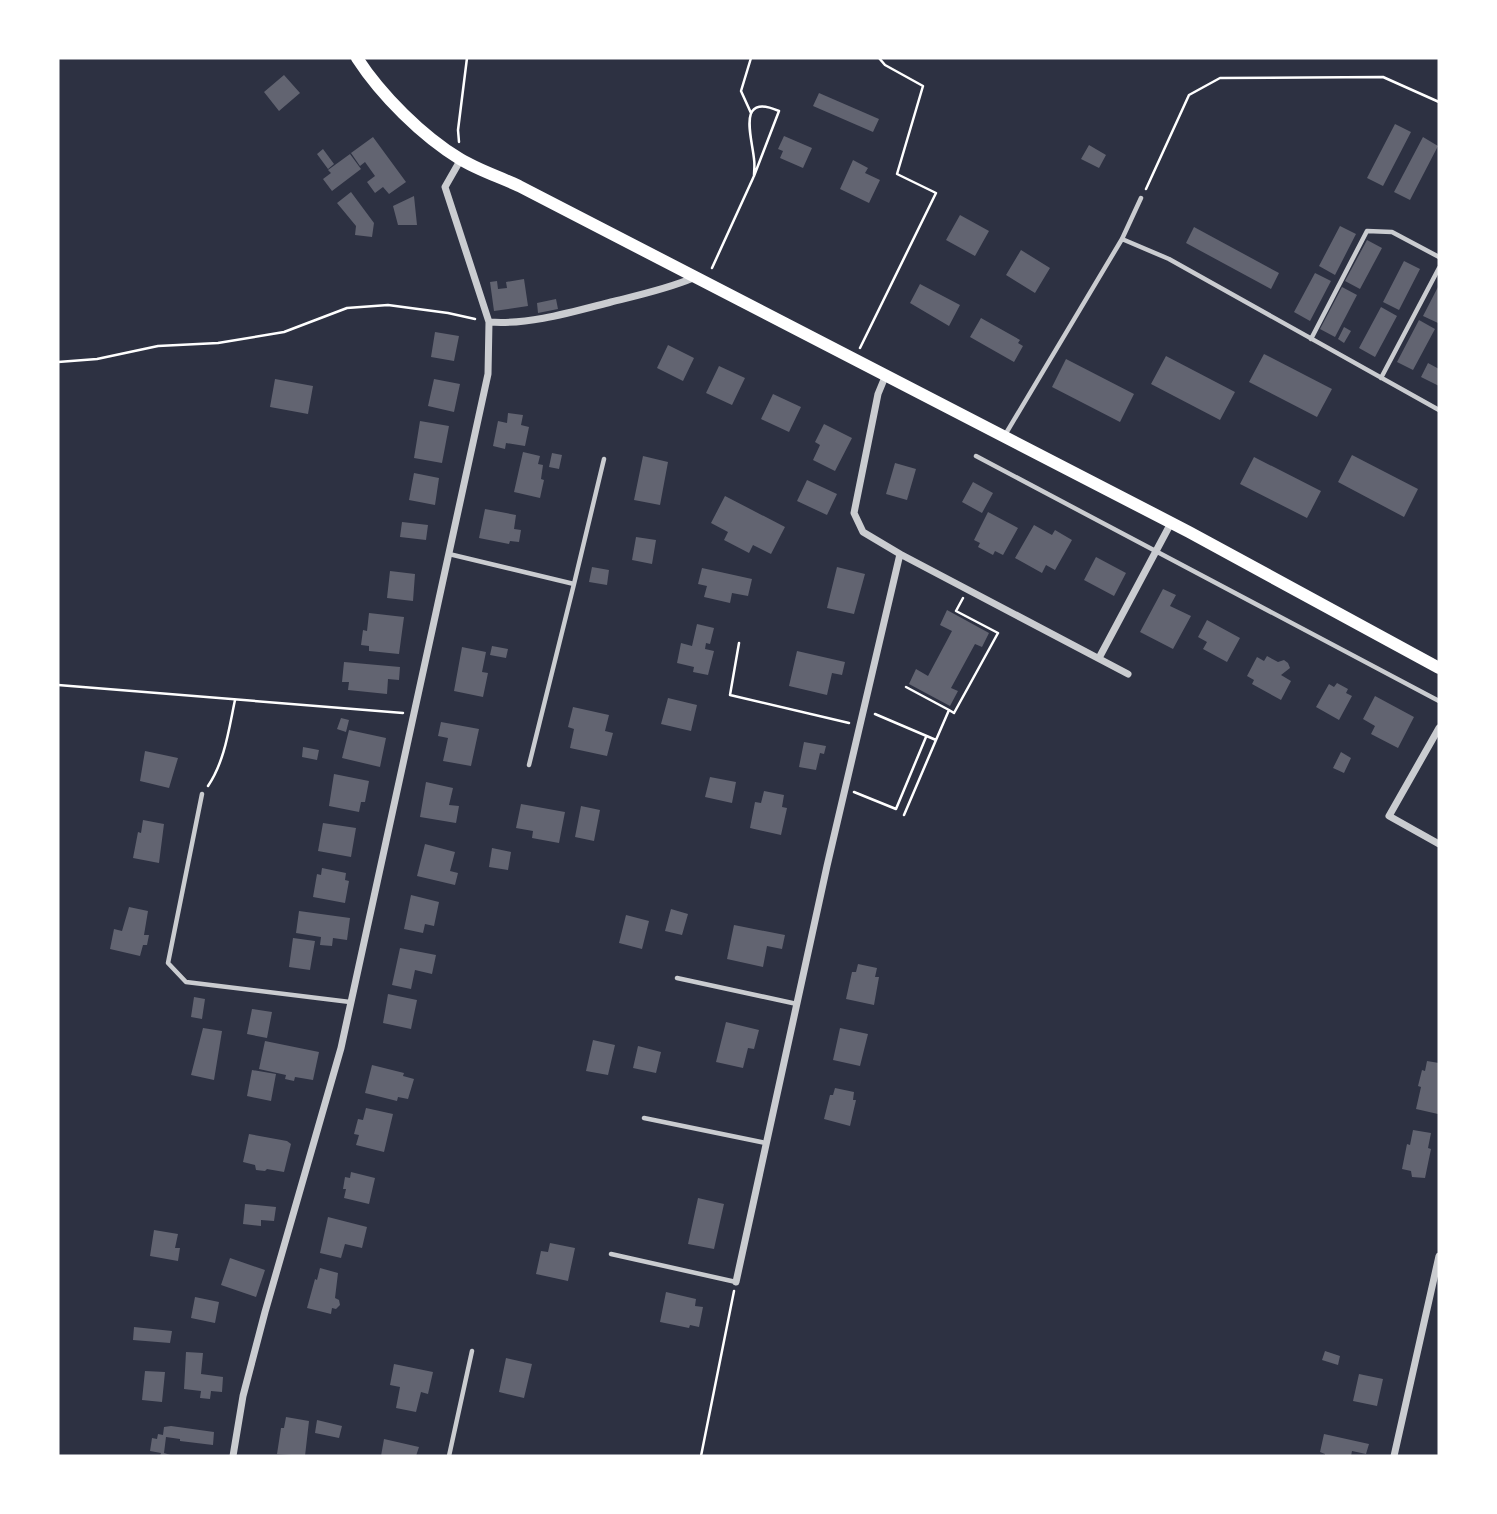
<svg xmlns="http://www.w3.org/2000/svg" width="1497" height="1514" viewBox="0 0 1497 1514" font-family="Literata,serif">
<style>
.building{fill:#626471}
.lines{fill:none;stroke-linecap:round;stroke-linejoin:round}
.path{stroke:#fff;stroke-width:2.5}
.service{stroke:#caccd0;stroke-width:4.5}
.minor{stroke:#caccd0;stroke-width:7}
.secondary{stroke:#fff;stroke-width:12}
</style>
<rect width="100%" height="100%" fill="#2d3142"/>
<!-- building -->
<path class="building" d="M284 75 300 93 279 111 264 92Z
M819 93 879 119 873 132 813 106Z
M1395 124 1411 132 1383 186 1367 178Z
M784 136 812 148 803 168 780 158 783 151 778 149Z
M373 137 406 182 389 194 383 187 375 193 367 182 375 176 365 162 360 166 351 153Z
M1423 137 1438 146 1410 200 1394 192Z
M1089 145 1106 155 1099 168 1081 159Z
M323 149 334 164 328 169 317 154Z
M350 154 361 169 332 191 323 179 331 173 328 170Z
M853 160 868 168 865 173 880 180 869 203 840 189Z
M351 192 374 223 372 237 355 235 356 226 337 203Z
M414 196 417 225H398L393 206Z
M960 215 989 231 975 256 946 240Z
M1340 226 1356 234 1335 275 1319 266Z
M1194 227 1279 273 1271 289 1186 243Z
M1367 240 1382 248 1360 289 1345 281Z
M1021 250 1050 268 1035 293 1006 275Z
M1404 261 1420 269 1399 310 1383 302Z
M1315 273 1331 281 1310 321 1294 312Z
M524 279 528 306 494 311 490 282 497 281 498 289 507 288 506 282Z
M920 284 960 305 949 326 910 303Z
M1439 285V322L1438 323 1423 316Z
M1342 287 1357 295 1335 337 1320 329Z
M556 299 558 309 538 313 537 303Z
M1381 307 1397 316 1375 357 1359 348Z
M981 318 1020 340 1018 343 1023 346 1014 362 970 337Z
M1419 320 1435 329 1413 370 1397 362Z
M1344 327 1351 331 1344 343 1338 339Z
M435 332 459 336 454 361 431 357Z
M668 345 694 358 683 381 657 368Z
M1264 354 1332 389 1317 417 1249 382Z
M1166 356 1235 392 1220 420 1151 384Z
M1066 359 1134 394 1120 422 1052 387Z
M1428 363 1439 369V386L1421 377Z
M719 366 745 378 732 405 706 393Z
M275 379 313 386 308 414 270 407Z
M434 379 460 384 454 412 428 406Z
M773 394 801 407 789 432 761 419Z
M508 413 523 415 521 425 529 427 525 446 506 443 505 449 493 446 498 421 507 423Z
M420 421 449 426 442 463 414 458Z
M824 424 852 438 835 471 813 460 820 445 815 442Z
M523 452 540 456 538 464 543 465 541 479 544 480 540 498 514 492Z
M552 453 562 455 559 469 549 467Z
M1352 455 1418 489 1404 517 1338 482Z
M643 456 668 462 660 505 634 500Z
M1254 457 1321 491 1307 518 1240 484Z
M895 463 916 469 907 500 886 494Z
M414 473 439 478 435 505 409 500Z
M807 480 837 494 827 515 797 501Z
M973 482 993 493 982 513 962 502Z
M725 496 785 527 771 554 753 545 749 553 724 540 728 532 711 523Z
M485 509 516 515 514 529 521 530 519 542 510 541 509 544 479 538Z
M988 512 1018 528 1003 555 995 551 993 555 978 547 980 543 974 540Z
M402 522 428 525 426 540 400 537Z
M1034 525 1052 535 1055 530 1072 540 1055 570 1046 565 1042 573 1015 558Z
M636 537 656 540 652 564 632 560Z
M1096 557 1126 573 1114 596 1084 580Z
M592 567 609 570 607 585 589 582Z
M837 567 865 574 854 614 827 608Z
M702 568 752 579 748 596 732 593 730 603 704 597 707 586 698 584Z
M390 571 415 574 413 601 387 598Z
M1163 589 1176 595 1170 606 1191 616 1173 649 1140 632Z
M947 610 989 633 982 647 975 644 951 688 958 691 950 706 909 684 916 669 928 676 952 631 940 625Z
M369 613 404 617 399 654 369 651V646L361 645 363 630 367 631Z
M1207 620 1240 638 1227 662 1203 649 1207 642 1198 637Z
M697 624 714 628 710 644 706 643 705 649 714 651 708 675 693 672 694 667 677 663 681 643 692 646Z
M492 646 508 649 506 658 490 655Z
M462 647 486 652 482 672 488 673 483 697 454 691Z
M797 651 845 662 842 675 832 673 827 695 789 686Z
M1267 656 1278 662 1284 660 1288 663 1290 668 1281 675 1291 681 1281 700 1252 684 1254 680 1247 676 1257 657 1264 661Z
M344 662 400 667 399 680 388 679 387 694 348 690 349 682H342Z
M1337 683 1348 689 1346 693 1352 696 1339 720 1316 707 1329 684 1334 687Z
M1375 696 1414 717 1398 748 1371 734 1375 726 1363 719Z
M668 698 697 705 691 731 661 724Z
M573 707 609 715 605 731 613 733 607 756 570 748 574 729 568 727Z
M341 718 349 720 346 732 337 729Z
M441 722 479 729 471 766 443 761 448 738 438 736Z
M349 730 386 738 380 767 342 758Z
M804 742 826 746 824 754 820 753 816 770 799 767Z
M303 747 319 750 317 760 302 757Z
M145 751 178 758 169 788 140 781Z
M1341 752 1351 758 1344 773 1333 768Z
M334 774 369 781 365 802H361L359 812 329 806Z
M710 777 736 782 732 803 705 797Z
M426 782 453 788 449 805 459 806 456 823 420 817Z
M764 791 784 795 782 807 787 808 781 835 750 828 755 802 761 803Z
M521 804 565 812 559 843 532 838 533 831 516 828Z
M581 806 600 810 594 841 575 837Z
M143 820 164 824 159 863 133 858 138 832 141 833Z
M323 823 356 828 351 857 318 851Z
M425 844 455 852 450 871 458 873 455 885 417 876Z
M492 848 511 852 508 870 489 867Z
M322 868 346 873 345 880 349 881 345 903 313 897 317 874 321 875Z
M411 895 439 902 434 926 425 924 423 933 404 929Z
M129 907 148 911 144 935H149L147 945H143L140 956 110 949 114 929 122 931Z
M671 909 688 914 682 935 665 931Z
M299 911 350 918 347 940 333 938 332 946 320 945 321 937 296 933Z
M626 915 649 921 642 949 619 943Z
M734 925 785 935 782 949 767 946 763 967 727 959Z
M293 938 315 941 310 970 289 967Z
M400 948 436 955 432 974 415 970 411 989 392 985Z
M858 964 877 968 875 977H879L874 1005 846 999 852 972H856Z
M388 994 417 1000 411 1029 383 1023Z
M194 997 205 999 202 1019 191 1017Z
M252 1009 272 1012 267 1038 247 1034Z
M726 1022 759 1030 754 1049 748 1048 743 1068 716 1062Z
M203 1028 222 1031 214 1080 191 1075Z
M840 1028 868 1034 860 1066 833 1060Z
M593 1040 615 1045 608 1075 586 1071Z
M265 1041 319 1052 313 1080 295 1077 294 1081 285 1079 286 1075 259 1069Z
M638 1046 661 1052 656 1073 633 1068Z
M1427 1061 1439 1063 1438 1114 1416 1109 1421 1087 1418 1086 1422 1070 1425 1071Z
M372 1065 404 1073 403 1076 414 1079 408 1099 398 1097 397 1101 365 1093Z
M252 1070 276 1074 271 1101 247 1096Z
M835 1088 854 1092 853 1100H856L850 1126 824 1119 830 1095H833Z
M366 1108 393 1114 384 1152 356 1145 359 1135 354 1134 358 1119 363 1120Z
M1413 1130 1431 1133 1428 1148 1431 1149 1425 1178 1412 1177 1411 1171 1402 1169 1407 1144 1410 1145Z
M249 1134 287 1141 291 1144 284 1172 267 1169 265 1171 256 1170 255 1165 243 1162Z
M351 1172 375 1178 369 1204 344 1198 346 1189H343L345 1177 350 1178Z
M698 1198 724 1204 714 1249 688 1244Z
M245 1204 276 1207 274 1221 261 1220V1226L243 1224Z
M328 1217 367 1227 362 1248 345 1244 341 1258 320 1253Z
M154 1230 178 1234 175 1248H180L178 1261 150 1256Z
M550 1243 575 1248 568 1281 536 1274 541 1251 548 1252Z
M230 1258 265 1270 256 1297 221 1285Z
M320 1268 338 1273 335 1298 339 1300 340 1305 336 1309 332 1308 331 1314 307 1308 315 1279 317 1280Z
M666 1292 696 1299 695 1306 703 1307 699 1327 690 1325 689 1328 660 1322Z
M195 1297 219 1302 215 1323 191 1318Z
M134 1327 172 1331 170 1343 133 1340Z
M1325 1351 1340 1356 1338 1365 1322 1360Z
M186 1352 203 1353 201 1374 223 1377 222 1392 211 1391 210 1399 200 1398 201 1391 184 1389Z
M506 1358 532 1364 524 1398 499 1392Z
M394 1364 433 1372 428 1394 421 1392 416 1412 396 1408 400 1387 390 1385Z
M145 1371 165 1372 162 1402 142 1400Z
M1359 1374 1383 1379 1377 1406 1353 1401Z
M286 1417 309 1421 305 1456 277 1454 281 1428H284Z
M317 1420 342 1426 339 1438 315 1433Z
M171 1426 214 1432 213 1445 180 1441V1439L166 1437 164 1453 174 1456H160L161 1453 150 1451 152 1438 157 1439 158 1434 163 1435 164 1427Z
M1324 1434 1369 1444 1366 1454 1352 1451 1351 1456H1325V1454L1320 1452Z
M384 1439 419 1447 416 1456H381Z"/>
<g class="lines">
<!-- path -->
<path class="path" d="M751 58 741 91 751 113
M459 142 458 130 467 58
M1146 189 1189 95 1220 78 1383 77 1439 102
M712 268 754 176 779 111C736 92 752 137 754 159 755 165 754 171 754 176
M860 348 936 193 897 174 923 86 885 65 879 58
M58 362 97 359 158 346 218 343 284 332 347 308 388 305 448 313 475 319
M739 643 730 695 849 723
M58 685 403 713
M949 710 954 713 998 633 956 611 963 598
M875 714 936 740 949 710 906 687
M208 786C225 761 229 728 235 700
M854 792 896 809 926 737
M904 815 936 740
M701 1456 734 1291"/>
<!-- service -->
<path class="service" d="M1122 239 1169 259 1439 410
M1311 339 1367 231 1392 232 1439 257
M1381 378 1439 268
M1005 435 1122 239 1141 198
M976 456 1439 701
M449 554 574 584 529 765
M574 584 604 459
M202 794 168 963 186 982 350 1002
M677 978 797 1004
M644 1118 766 1143
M611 1254 736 1282
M449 1456 472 1351"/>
<!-- minor -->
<path class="minor" d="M489 322C529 325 572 312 611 302 639 295 667 289 693 278
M900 554 1128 674
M1099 658 1171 523
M1439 728 1389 816 1439 844
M736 1282 827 866 900 554 863 532 854 513 878 394 885 377
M233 1456 243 1396 265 1312 341 1048 488 374 489 322 445 187 461 159
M1394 1456 1439 1256"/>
<!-- secondary -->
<path class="secondary" d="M357 58C381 95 422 136 460 159 478 170 500 177 519 186L1189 532 1439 668"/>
</g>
<!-- border -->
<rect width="1497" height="1514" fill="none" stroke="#ffffff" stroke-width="119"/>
</svg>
